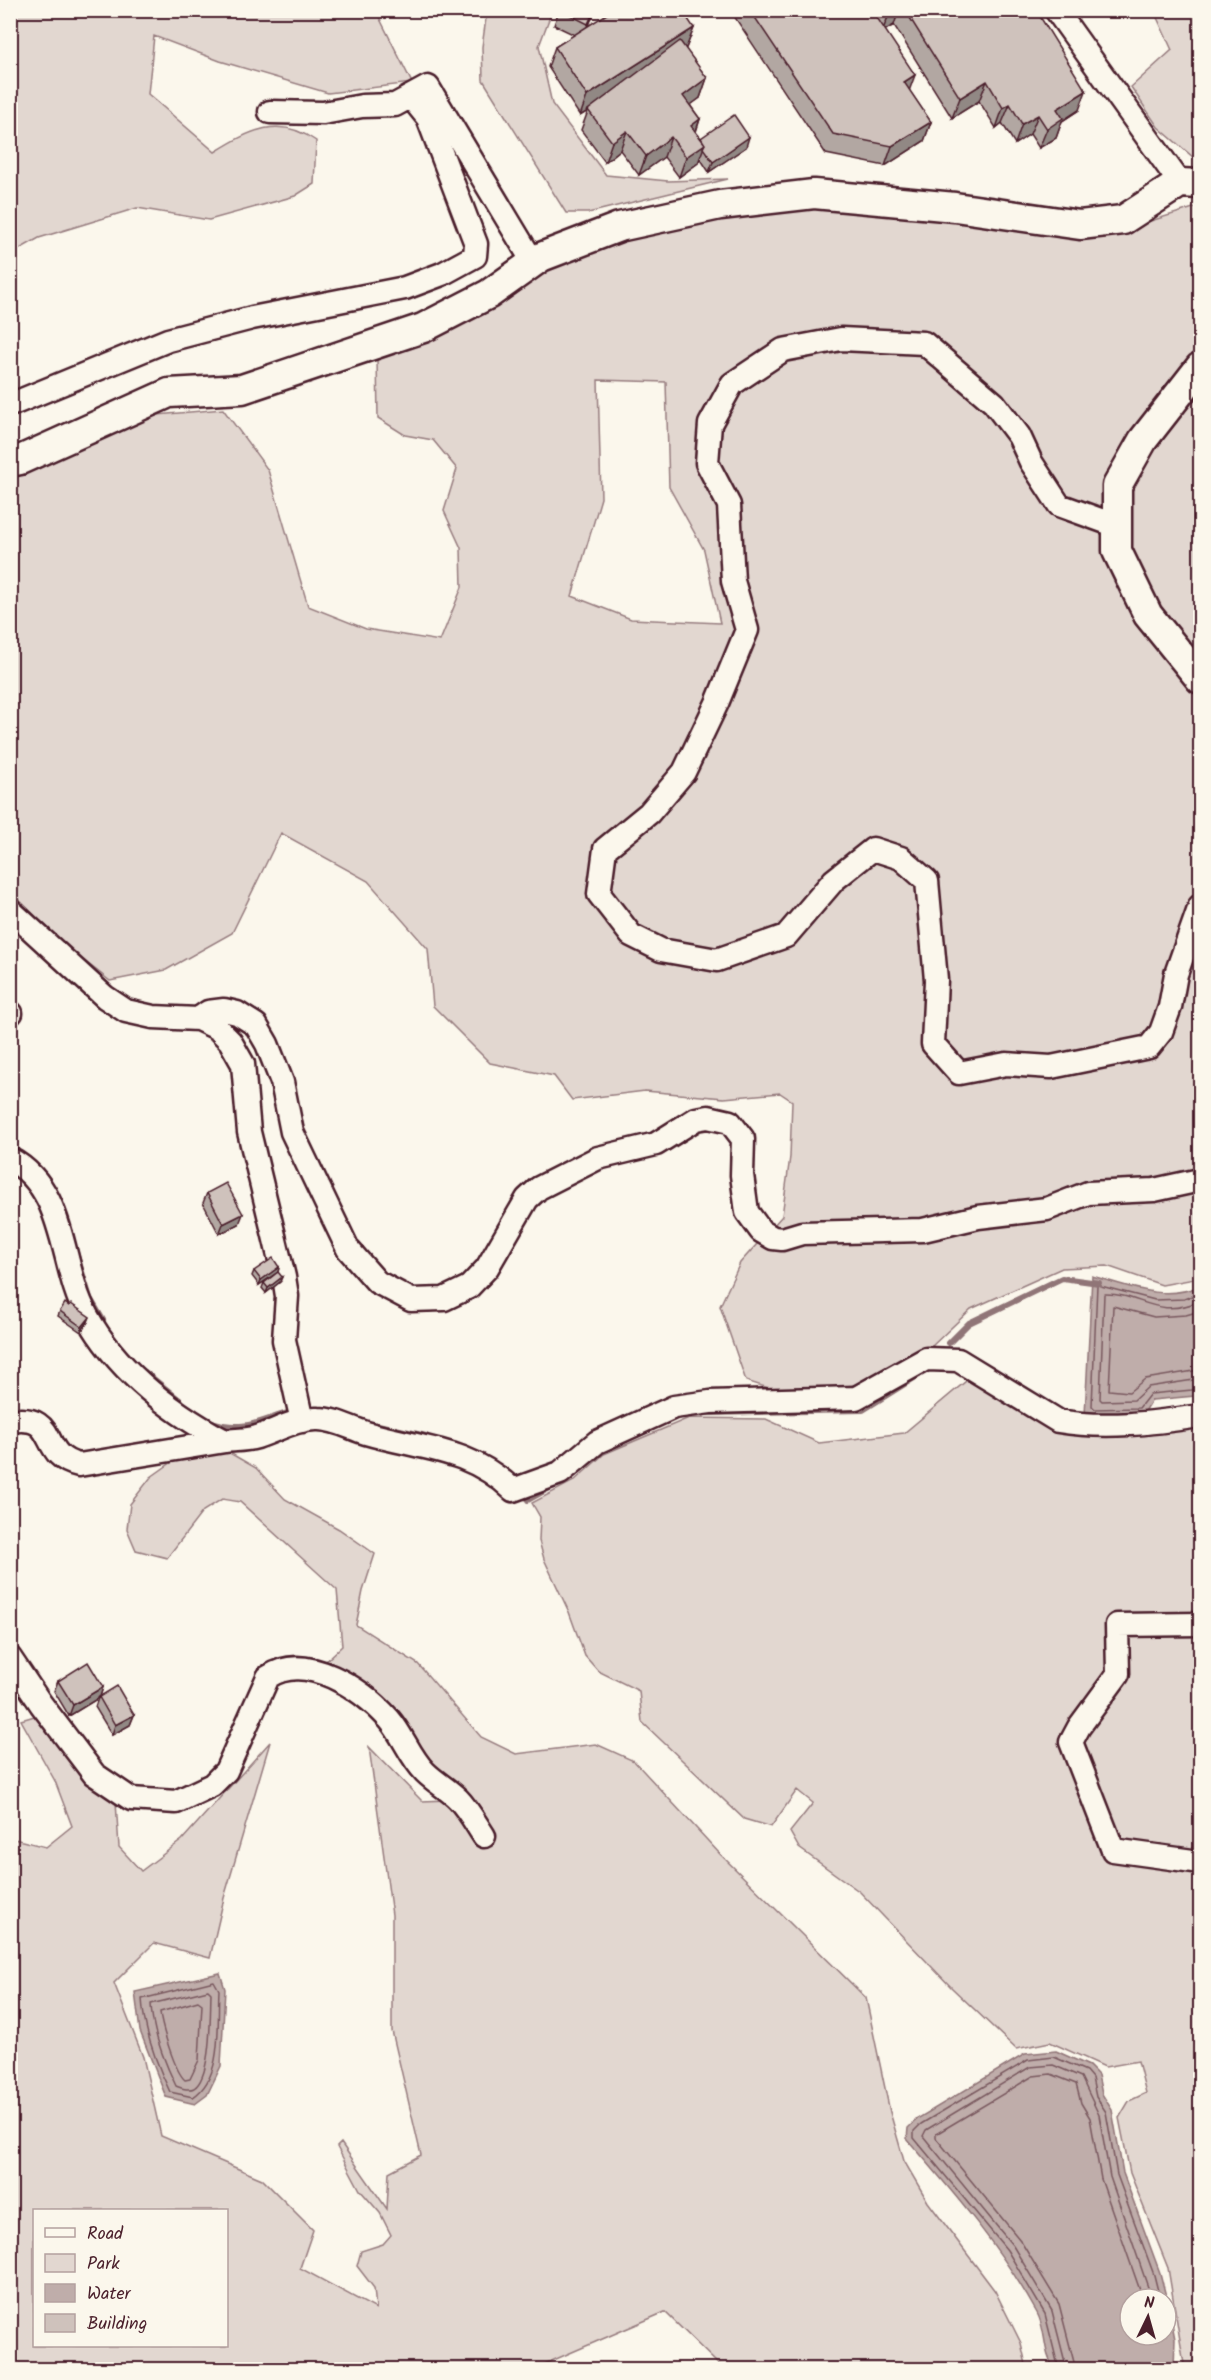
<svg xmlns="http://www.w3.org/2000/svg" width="1211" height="2380" viewBox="0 0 1211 2380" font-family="Kalam,sans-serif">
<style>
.green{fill:#e2d7d0;stroke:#967b7e;stroke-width:1.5;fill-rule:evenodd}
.water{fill:#bfadaa;stroke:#907477;stroke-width:1.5;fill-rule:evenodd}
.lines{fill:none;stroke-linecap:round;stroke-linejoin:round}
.shore{stroke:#79585e;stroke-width:1.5}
.stream{stroke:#907477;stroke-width:6}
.minor-casing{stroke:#4a1f2b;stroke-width:27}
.tertiary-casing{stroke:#4a1f2b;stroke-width:33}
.minor{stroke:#fbf7ec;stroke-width:22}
.tertiary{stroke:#fbf7ec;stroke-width:28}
.wall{fill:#b2a7a2;stroke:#4a1f2b;stroke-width:1.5}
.shaded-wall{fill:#918884;stroke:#4a1f2b;stroke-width:1.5}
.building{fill:#cfc2bc;stroke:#4a1f2b;stroke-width:1.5}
</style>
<rect width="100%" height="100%" fill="#fbf7ec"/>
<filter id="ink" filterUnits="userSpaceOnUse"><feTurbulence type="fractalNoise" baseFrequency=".0167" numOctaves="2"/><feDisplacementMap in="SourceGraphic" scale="12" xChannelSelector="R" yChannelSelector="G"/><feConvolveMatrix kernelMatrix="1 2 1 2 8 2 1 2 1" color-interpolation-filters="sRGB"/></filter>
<g filter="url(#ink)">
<!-- green -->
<path class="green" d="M10 11H376L412 83 328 93 220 61 154 36 148 94 215 152C249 131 279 114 316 141L314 184 295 196 209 220 137 208 39 238 11 254Z
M487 11H552L539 46 552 104 606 175 668 181 728 179 588 213H566L483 80 482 47Z
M1154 11H1200V163L1158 127 1131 87 1172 50Z
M807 204 943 216 1091 239 1200 206V1278L1162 1285 1107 1266 1062 1268 971 1309 930 1348 863 1384 810 1390H775L746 1381 720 1306 740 1263 782 1216 790 1157 792 1101 780 1093 724 1098 645 1091 572 1100 554 1076 490 1063 433 1006 428 949 368 881 281 833 232 933 166 970 110 981 68 948 11 892 10 476 146 416 223 409 268 470 308 606 366 629 440 641 462 587 461 548 444 511 457 469 433 440 405 435 378 418 377 358 540 268 634 234ZM598 380 666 382 669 487 704 550 720 623 631 619 572 596 601 498Z
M971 1377 1056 1427 1200 1422V2369H1183L1184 2364 1168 2268 1130 2173 1119 2118 1129 2101 1146 2093 1138 2061 1105 2067 1050 2042 1016 2049 952 1988 860 1892 799 1848 790 1832 813 1803 797 1790 771 1827 744 1819 642 1722 639 1691 598 1671 585 1656 569 1612 544 1559 539 1541 540 1517 532 1503 574 1481 604 1454 689 1418 766 1419 819 1443 904 1433Z
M228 1452 256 1468 285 1499 339 1529 375 1554 363 1591 356 1625 418 1664 481 1737 516 1754 596 1744 634 1761 720 1854 866 1998 890 2112 904 2161 928 2202 995 2291 1021 2343 1027 2369H723L665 2312 533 2369H11L10 1838 46 1847 72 1826 55 1781 21 1720 41 1714 116 1802 119 1847 141 1871 182 1840 270 1742 224 1898 210 1958 154 1943 114 1983 143 2057 161 2136 262 2179 313 2230 300 2268 376 2309 374 2288 357 2266 361 2251 383 2244 391 2235 380 2213 360 2190 337 2147 341 2143 387 2209 389 2172 421 2155 392 2031V1915L369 1747 422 1801 447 1800 412 1732 376 1695 325 1662 342 1646 337 1590 240 1502 222 1499 203 1511 167 1558 136 1550 127 1529 130 1504 151 1477 175 1460ZM34 2210H226V2346H34Z"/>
<!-- water -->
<path class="water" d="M1092 1276C1129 1286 1163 1302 1200 1286V1390L1195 1396 1152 1400 1144 1413 1085 1415Z
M220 1973 225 1989 221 2066 207 2095 195 2104 166 2097 140 2031 135 1992Z
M1056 2051 1089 2066 1098 2075 1102 2094 1112 2110 1123 2173 1160 2273 1169 2308 1175 2339 1174 2369H1055C1042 2353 1047 2331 1037 2313 1002 2249 955 2194 907 2139L908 2128 917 2119 1025 2054ZM1130 2299H1166V2335H1130Z"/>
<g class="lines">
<!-- shore -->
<path class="shore" d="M1200 1293 1184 1299 1155 1300 1097 1285 1092 1406 1095 1409 1139 1408 1150 1394 1192 1390 1200 1387
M1200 1301C1155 1320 1141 1293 1104 1294L1100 1399 1102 1401 1134 1400 1148 1387 1200 1379
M1200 1311 1186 1315 1154 1317 1113 1306 1109 1390 1129 1392 1145 1379 1200 1370
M214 1981 219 1990C217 2023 224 2077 193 2097L170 2092C156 2063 144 2031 142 1999Z
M208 1990 211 1993C210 2014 212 2076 194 2088 188 2091 181 2088 176 2086 164 2061 152 2032 151 2004Z
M198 2001 202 2004 199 2060 190 2079 185 2080C175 2072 161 2025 160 2012Z
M1059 2370 1045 2314 1007 2250 914 2138V2131L921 2124 1028 2060 1054 2057 1086 2071 1092 2078 1096 2097 1106 2112 1117 2175 1154 2275 1160 2299
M1067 2370 1052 2311 1013 2246 923 2136 926 2130 1030 2067 1053 2065 1081 2077 1099 2115 1110 2177 1152 2299
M1076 2370 1059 2304 1020 2240 936 2138V2134L1033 2076 1051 2074 1076 2084 1081 2103 1090 2118 1101 2179 1143 2299"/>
<!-- stream -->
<path class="stream" d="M74 1246 90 1298 103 1320
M949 1343 969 1323 1062 1278 1099 1283
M145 1372 181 1401
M705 1413 863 1410 919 1375
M209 1421C246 1434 262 1419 295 1411
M378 1425 426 1436
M523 1492 528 1500 555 1485"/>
<!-- minor casing -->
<g class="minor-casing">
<path id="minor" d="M1056 10 1180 183
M270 112 323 113 362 106 395 105 428 87 533 262
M10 405 168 340 252 318 405 288 442 274 475 256 476 244 428 118 411 97
M1117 526 1059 505 1031 462 1019 436 994 403 924 343 841 339 783 350 732 384 710 424 707 463 729 505 733 581 747 630 717 703 684 772 649 813 605 849 599 894 631 935 661 950 717 960 786 936 834 880 873 849 901 858 927 881 936 980 933 1044 959 1073 1006 1064 1051 1067 1149 1047 1161 1032 1170 1007 1176 974 1200 906
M10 910 105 997 126 1011 153 1017 198 1019 217 1028 230 1041 243 1064 249 1132 284 1277 287 1296 284 1340 302 1421
M10 1013H11
M198 1019 208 1012 224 1010 237 1013 256 1025 267 1044 282 1082 292 1132 348 1249 377 1282 411 1300 444 1299 469 1287 487 1268 527 1199 539 1188 598 1158 656 1144 696 1119 708 1117 730 1122 743 1139 742 1175 747 1212 761 1231 773 1238 782 1239 802 1233 923 1230 978 1217 1047 1209 1088 1193 1154 1190 1200 1180
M10 1159C68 1190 59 1266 87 1316 118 1372 169 1411 225 1441 235 1440 247 1440 257 1437 276 1431 297 1418 318 1419 335 1419 350 1428 366 1433 420 1449 468 1447 513 1490L560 1473 597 1442 674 1407 710 1402 856 1398 926 1359 958 1360 1058 1421C1106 1429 1153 1423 1200 1416
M10 1421C61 1413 37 1456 79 1465L225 1441
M1200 1624 1117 1625 1118 1674 1079 1727 1071 1742 1113 1850 1200 1862
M10 1658 41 1704 94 1774 131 1799 176 1802 212 1785 226 1771 268 1677C306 1651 362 1689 389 1719 403 1735 410 1757 425 1772 435 1782 448 1789 458 1799 468 1809 476 1824 484 1836"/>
</g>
<!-- tertiary casing -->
<g class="tertiary-casing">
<path id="tertiary" d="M1200 367 1143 440 1117 486V551L1148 615 1200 679
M10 462 20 460 169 393 242 389 423 328 489 294 541 257 619 227 720 205 814 194 955 207 1080 225 1123 220 1180 183 1200 184"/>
</g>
<!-- minor -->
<use href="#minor" class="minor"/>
<!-- tertiary -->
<use href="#tertiary" class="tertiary"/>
</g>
<!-- wall -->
<path class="wall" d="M559 10H596L588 26 694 28 686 48 685 49 707 78 700 98 690 105 700 119 696 132 701 138 746 147 709 172 700 158 698 163 679 177 664 157 639 175 620 150 605 162 581 130 588 111 580 116 548 67 555 47 575 35 554 25Z
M730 10H1036L1079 110 1062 121 1056 138 1039 148 1030 134 1015 144 1002 123 996 128 979 101 952 118 894 25 885 30 909 90 931 122 924 141 885 166 826 154Z
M207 1193 239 1224 219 1234 203 1203Z
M279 1267 278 1272 259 1285 252 1276 254 1271Z
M280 1282 266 1293 262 1288 264 1283Z
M69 1306 88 1322 81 1332 58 1316 60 1311Z
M58 1681 103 1687 100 1696 134 1715 130 1725 112 1735 95 1707 98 1698 69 1716 54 1691Z"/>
<!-- shaded-wall -->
<path class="shaded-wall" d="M594 10H596L582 39 588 24Z
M892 10H899L894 25 882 32 890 12Z
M694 28 686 48 580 116 587 96Z
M915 75 908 94 904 82Z
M707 78 700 98 676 116 683 96Z
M987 81 979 101 952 118 960 98Z
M1086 91 1079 110 1062 121 1056 138 1039 148 1047 129 1057 109Z
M1010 104 1002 123 996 128 1003 108Z
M1038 115 1030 134 1015 144 1022 124Z
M700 119 693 139 691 126Z
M931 122 924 141 885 166 892 146Z
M627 131 620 150 605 162 612 142Z
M671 137 664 157 639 175 646 156Z
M749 137 746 147 709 172 713 162Z
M705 144 698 163 679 177 686 157Z
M243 1214 239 1224 219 1234 223 1224Z
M279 1267 278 1272 259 1285 261 1280Z
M282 1277 280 1282 266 1293 268 1288Z
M90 1317 88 1322 81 1332 82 1327Z
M103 1687 100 1697 69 1716 73 1705Z
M134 1715 130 1725 112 1735 115 1725Z"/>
<!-- building -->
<path class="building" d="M560 10H594L588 24Z
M613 10H682L694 28 587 96 555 47Z
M750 10H872L915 75 904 82 931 122 892 146 833 134Z
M905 10H1036L1086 91 1057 109 1063 118 1047 129 1038 115 1022 124 1010 104 1003 108 987 81 960 98Z
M680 41 707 78 683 96 700 119 691 126 705 144 686 157 671 137 646 156 627 131 612 142 588 110Z
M734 115 749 137 713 162 703 148 705 144 701 138Z
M226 1183 243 1214 223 1224 207 1193Z
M273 1258 279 1267 261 1280 254 1271Z
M278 1272 282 1277 268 1288 264 1283Z
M65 1303 69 1306 71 1304 90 1317 82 1327 60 1311Z
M88 1662 103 1687 73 1705 58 1681Z
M117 1686 134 1715 115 1725 99 1697Z"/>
</g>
<!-- margin -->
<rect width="1211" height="2380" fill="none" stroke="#fbf7ec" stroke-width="36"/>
<rect x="18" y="18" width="1175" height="2344" fill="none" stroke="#4a1f2b" stroke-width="2" filter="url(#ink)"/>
<!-- legend -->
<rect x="33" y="2209" width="195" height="138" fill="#fbf7ec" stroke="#b4a19f" stroke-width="1.5"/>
<rect x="45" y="2228" width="30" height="9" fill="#fbf7ec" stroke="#b4a19f" stroke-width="1.5"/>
<text x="87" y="2239" font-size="18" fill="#4a1f2b">Road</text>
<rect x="45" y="2254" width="30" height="18" fill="#e2d7d0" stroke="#b4a19f" stroke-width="1.5"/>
<text x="87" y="2269" font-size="18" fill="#4a1f2b">Park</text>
<rect x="45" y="2284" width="30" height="18" fill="#bfadaa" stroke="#b4a19f" stroke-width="1.5"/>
<text x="87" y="2299" font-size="18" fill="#4a1f2b">Water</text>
<rect x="45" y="2314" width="30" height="18" fill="#cfc2bc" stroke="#b4a19f" stroke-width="1.5"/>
<text x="87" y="2329" font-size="18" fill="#4a1f2b">Building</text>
<!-- north arrow -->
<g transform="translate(1148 2317) rotate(5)"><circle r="28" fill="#fbf7ec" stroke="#b4a19f" stroke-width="1.5"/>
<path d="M0-4.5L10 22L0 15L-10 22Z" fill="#4a1f2b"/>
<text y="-9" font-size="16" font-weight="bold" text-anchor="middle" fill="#4a1f2b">N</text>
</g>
</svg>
